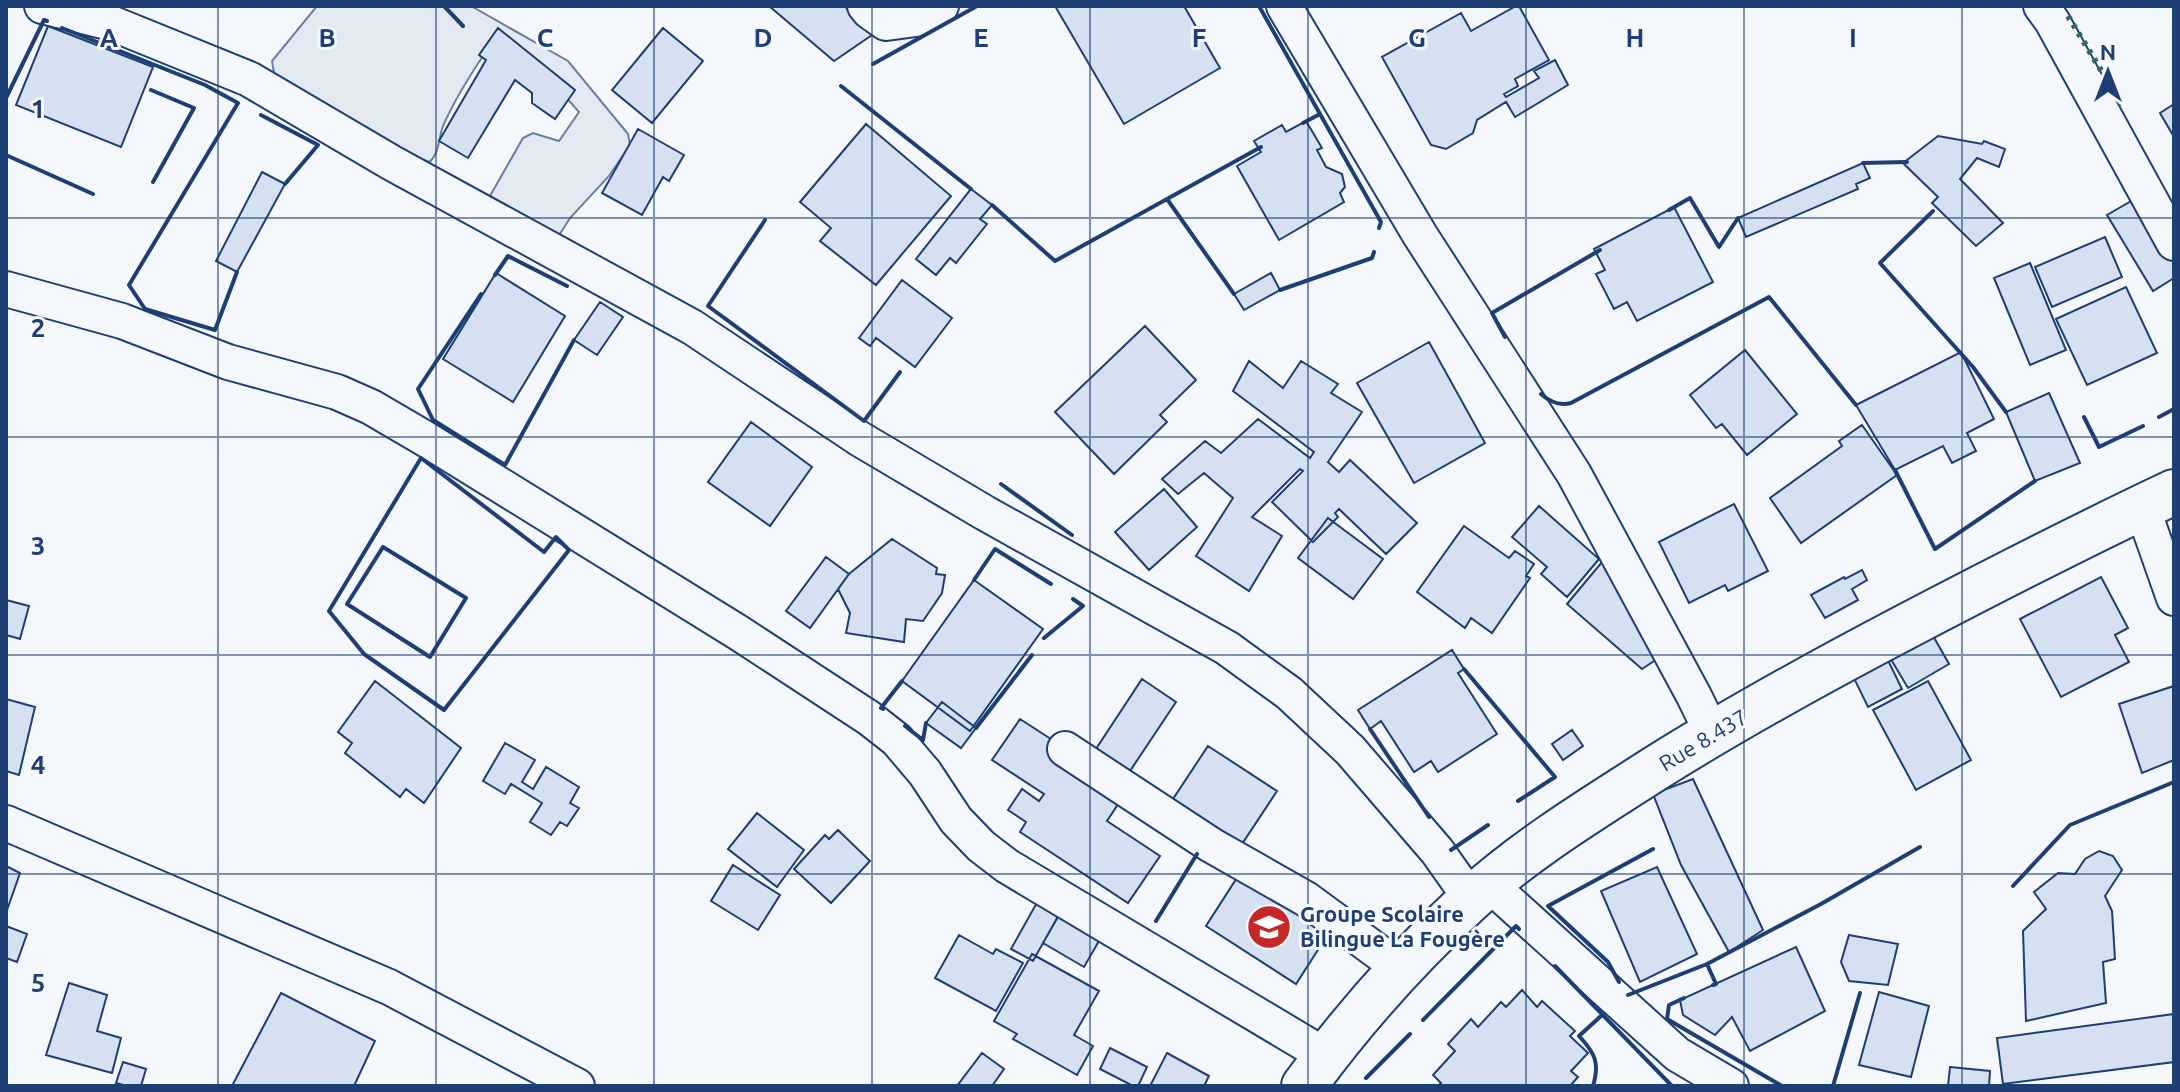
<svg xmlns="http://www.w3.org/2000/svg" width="2180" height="1092" viewBox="0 0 2180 1092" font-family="Ubuntu,sans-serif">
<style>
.green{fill:#e3e9f0;stroke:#687fa3;stroke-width:2}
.building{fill:#d5e0f0;stroke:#1d3f73;stroke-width:2}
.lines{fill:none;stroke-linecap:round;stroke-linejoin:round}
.minor-casing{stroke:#1d3f73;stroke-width:38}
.secondary-casing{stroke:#1d3f73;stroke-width:48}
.minor{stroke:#f4f7fb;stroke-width:34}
.secondary{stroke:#f4f7fb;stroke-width:44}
.hedge{stroke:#2c6c60;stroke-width:6;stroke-dasharray:4 6;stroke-linecap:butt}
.wall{stroke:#1d3f73;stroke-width:4}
.grid{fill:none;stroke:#1d3f73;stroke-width:2;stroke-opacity:0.55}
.labels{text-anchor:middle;stroke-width:6;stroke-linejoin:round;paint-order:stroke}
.street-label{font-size:22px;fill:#1d3f73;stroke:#f4f7fb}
.poi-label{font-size:22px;font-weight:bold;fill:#1d3f73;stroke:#f4f7fb;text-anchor:start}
.grid-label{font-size:26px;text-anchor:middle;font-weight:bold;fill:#1d3f73;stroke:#f4f7fb;stroke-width:6;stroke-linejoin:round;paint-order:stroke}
</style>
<rect width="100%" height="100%" fill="#f4f7fb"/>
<!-- green -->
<path class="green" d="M317 6H471L568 61 628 134 630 145 609 176 570 218 558 237 496 206 490 196 523 138 533 133 559 141 579 112 552 81 489 47C472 72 455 98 443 126 438 139 440 151 430 162L414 157 274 73 272 61Z"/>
<!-- building -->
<path class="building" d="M769 6H845L852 16 875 33 834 61Z
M1055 6H1184L1220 68 1124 124Z
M1516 6H1519L1549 60 1515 79 1518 86 1504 94 1506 97 1539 78 1534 71 1555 60 1568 85 1515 117 1506 102 1477 120 1473 133 1446 149 1431 145 1382 57 1461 13 1471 31Z
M48 26 153 67 121 147 16 105Z
M498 28 575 90 555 119 532 103V93L515 80 468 158 439 141 486 60 479 55Z
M663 28 703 61 652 123 612 90Z
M2174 104V137L2160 113Z
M1306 121 1322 148 1317 150 1326 167 1342 174 1345 187 1340 193 1344 202 1279 240 1237 166 1261 152 1254 141 1282 125 1286 132Z
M866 124 951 196 876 285 820 241 831 228 800 202Z
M638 129 684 155 669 181 663 177 642 215 602 193Z
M1938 136 1982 144 1984 141 2005 149 1999 167 1977 158 1960 179 2003 223 1976 246 1932 203 1938 197 1903 163Z
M1863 163 1870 178 1856 184 1858 189 1746 237 1738 218Z
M262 172 285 184 237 272 216 261Z
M971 189 992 205 980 219 987 224 956 263 950 258 936 275 916 259Z
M2145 193 2174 239V278L2153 291 2107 215Z
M1674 207 1713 282 1637 321 1627 302 1614 309 1596 274 1605 270 1594 249Z
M2105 237 2122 277 2052 307 2035 267Z
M2030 263 2066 350 2030 365 1994 278Z
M496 273 565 316 513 402 443 359Z
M1271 273 1280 290 1244 310 1234 294Z
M902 280 952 318 915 367 876 338 870 346 859 338Z
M2126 287 2157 353 2087 385 2056 319Z
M600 302 623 317 597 355 574 340Z
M1145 326 1196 380 1160 415 1167 422 1114 474 1055 412Z
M1429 342 1485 443 1414 483 1357 383Z
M1745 350 1797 414 1747 455 1722 424 1716 428 1690 395Z
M1961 352 1994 419 1967 433 1976 451 1952 463 1943 446 1895 470 1856 405Z
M1249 361 1283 388 1301 361 1338 384 1331 393 1362 412 1328 462 1339 472 1350 460 1417 523 1386 554 1339 509 1335 513 1338 517 1313 542 1272 502 1303 471 1300 469 1252 517 1282 536 1249 591 1196 556 1233 498 1204 473 1178 494 1162 479 1205 441 1221 453 1258 419 1310 458 1314 452 1233 391Z
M2049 393 2080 463 2035 481 2006 412Z
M751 422 812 467 770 526 708 482Z
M1862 425 1897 475 1801 543 1770 498 1842 446 1839 441Z
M1164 489 1197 527 1149 570 1115 532Z
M1734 504 1768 571 1728 591 1725 585 1689 603 1659 542Z
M1539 506 1599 559 1567 597 1541 574 1547 567 1512 537Z
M1328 518 1383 559 1353 599 1298 558Z
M1464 526 1509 558 1515 551 1534 564 1526 576 1530 578 1492 633 1471 618 1465 628 1417 592Z
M892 539 937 568 936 574 945 575 942 593 923 621 906 619 904 642 846 633 850 613 838 589 849 574Z
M1607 556 1657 659 1642 669 1567 604Z
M826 557 849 574 810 628 786 611Z
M1862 570 1867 580 1852 589 1858 600 1825 618 1811 595 1844 577 1845 579Z
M2101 577 2128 628 2115 635 2129 662 2061 697 2020 619Z
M974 580 1043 629 970 731 902 681Z
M6 600 29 606 20 639 6 635Z
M1928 627 1949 664 1908 688 1886 651Z
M1452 650 1464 669 1458 673 1497 734 1438 772 1431 761 1414 772 1381 721 1370 729 1358 710Z
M1884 652 1902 689 1868 707 1850 670Z
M1142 679 1176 702 1126 777 1092 755Z
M375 681 461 748 424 803 406 789 400 797 345 753 352 743 338 732Z
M1928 681 1971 760 1916 790 1873 710Z
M2174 686V760L2142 773 2119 704Z
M6 699 35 707 19 775 6 771Z
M942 702 976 728 961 748 926 723Z
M1020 719 1128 789 1107 821 1160 856 1128 903 1020 832 1026 822 1008 810 1022 789 1039 801 1044 794 992 760Z
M1572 730 1583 746 1563 760 1552 744Z
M505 743 535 760 522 782 533 789 546 767 579 787 570 803 579 808 567 826 560 822 551 835 530 822 542 803 511 784 505 794 483 781Z
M1208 746 1277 791 1242 844 1173 799Z
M1693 779 1763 930 1729 952 1681 865 1653 794Z
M757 813 804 850 777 887 728 849Z
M838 830 870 861 831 903 794 869 825 835 829 839Z
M2099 851 2113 856 2122 870 2105 896 2112 911 2115 959 2103 962 2106 1003 2026 1021 2023 931 2046 909 2034 892 2058 873 2075 874 2085 859Z
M733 865 780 895 758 930 711 901Z
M6 866 20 873 6 913Z
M1657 867 1697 954 1640 982 1601 891Z
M1242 870 1332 928 1296 984 1206 926Z
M1070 896 1111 920 1084 967 1043 943Z
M1039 899 1061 911 1033 961 1011 949Z
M6 926 27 934 17 962 6 958Z
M959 935 993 954 996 949 1023 963 996 1011 935 978Z
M1849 935 1898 944 1888 985 1849 981 1841 962Z
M1796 947 1825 1011 1750 1051 1732 1017 1715 1035 1683 1015 1680 1000Z
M1032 954 1099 991 1074 1035 1093 1046 1077 1075 1013 1039 1017 1034 994 1021Z
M69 983 107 995 97 1031 121 1038 112 1073 46 1055Z
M1522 990 1537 1007 1542 1001 1575 1031 1570 1036 1588 1053 1571 1071 1578 1077 1570 1086H1438L1441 1083 1433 1075 1455 1051 1448 1044 1471 1019 1478 1027 1501 1002 1506 1007Z
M1879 992 1929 1006 1911 1077 1859 1065Z
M281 993 375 1041 354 1086H232Z
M2174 1014V1062L2003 1084 1997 1038Z
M1110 1048 1147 1067 1138 1086H1133L1100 1069Z
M982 1053 1004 1069 992 1086H957Z
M1167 1053 1209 1076 1204 1086H1150Z
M123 1062 146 1069 141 1086H127L116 1083Z
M1950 1067 1990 1071 1989 1086H1948Z"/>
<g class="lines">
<!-- minor casing -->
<g class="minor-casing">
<path id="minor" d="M42 6 111 23 249 79 392 163 692 327 860 439 985 513 1227 648 1289 693 1350 750 1437 851 1471 899
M865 6 869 11 886 23 916 19 941 6
M1284 6 1420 235 1574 474 1694 696 1712 733
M2041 6 2052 21 2174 243
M6 289 122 321 228 362 337 392 371 407 424 438 739 633 869 718 897 740 925 773 956 820 981 846 1007 866 1326 1056
M2142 507 2174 598
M1065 749 1211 845 1306 899 1400 968
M6 823 389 987 577 1086
M1490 885 1677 1054 1731 1086"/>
</g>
<!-- secondary casing -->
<g class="secondary-casing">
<path id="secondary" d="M1304 1086C1353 1019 1408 957 1469 901 1526 849 1592 809 1656 768 1739 716 1823 670 1909 625 1997 579 2085 534 2174 492"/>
</g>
<!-- minor -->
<use href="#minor" class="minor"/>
<!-- secondary -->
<use href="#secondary" class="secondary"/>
<!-- hedge -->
<path class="hedge" d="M2068 16 2124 108"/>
<!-- wall -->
<path class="wall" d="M444 6 463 26
M1259 6 1381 222 1379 228
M62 28 205 85 238 103 129 285 145 309 215 330 237 272
M873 64 977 6
M841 86 971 189
M151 90 194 108 153 182
M6 98 44 20 47 21
M261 115 318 145 285 184
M1303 123 1320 114
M6 155 93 194
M1863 163 1907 162
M1167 199 1234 294
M992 205 1055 261 1261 147
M1669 210 1690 198 1719 247 1738 218
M1933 211 1880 263 1973 367 2006 412
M765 220 708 306 864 421 900 372
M495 275 508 256 567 286
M1280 290 1372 258 1374 252
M481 294 418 389 433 420 505 465 574 340
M1505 337 1492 313 1600 250
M1541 394C1550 402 1560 406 1571 403L1769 297 1856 405
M2084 417 2099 447 2143 426
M2159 417 2174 409
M421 458 544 552 556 537 569 550 444 710 364 654 329 611Z
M1895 470 1935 549 2035 481
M1001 484 1072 535
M383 547 466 598 430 657 347 604Z
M974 580 995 549 1051 584
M1044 638 1083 606 1073 599
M1464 669 1555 777 1518 801
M883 709 881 708 902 681
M905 726 923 740 926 723
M976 728 1032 655
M1370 729 1429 817
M1451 850 1488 825
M2013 886 2070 825 2174 782
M1156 921 1197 854
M1707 964 1716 984 1713 985
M1555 966 1672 1086
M1619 982 1608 962 1548 906 1653 849
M1628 995 1707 964 1821 904 1920 847
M1684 998 1669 1005 1667 1019 1782 1086
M1423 1020 1516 926 1519 929
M1366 1078 1410 1034
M1593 1086C1600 1063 1595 1053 1579 1036L1602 1015
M1833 1086 1860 993"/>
</g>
<!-- grid -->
<path class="grid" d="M218 6V1086M436 6V1086M654 6V1086M872 6V1086M1090 6V1086M1308 6V1086M1526 6V1086M1744 6V1086M1962 6V1086M6 218H2174M6 437H2174M6 655H2174M6 874H2174"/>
<!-- icons -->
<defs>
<g id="school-disc" transform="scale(2.3)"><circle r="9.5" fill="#c62828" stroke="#f4f7fb"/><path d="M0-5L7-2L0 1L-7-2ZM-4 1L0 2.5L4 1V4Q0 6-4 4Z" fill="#fff"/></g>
</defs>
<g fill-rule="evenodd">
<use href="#school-disc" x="1269" y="927"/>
</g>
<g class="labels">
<!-- street labels -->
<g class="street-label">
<text transform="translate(1703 740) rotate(-31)" y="8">Rue 8.437</text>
</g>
<!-- poi labels -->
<g class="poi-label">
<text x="1300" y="922">Groupe Scolaire<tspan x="1300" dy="25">Bilingue La Fougère</tspan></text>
</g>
</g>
<g class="grid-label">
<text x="109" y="47">A</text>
<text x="327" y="47">B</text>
<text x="545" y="47">C</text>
<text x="763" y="47">D</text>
<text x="981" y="47">E</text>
<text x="1199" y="47">F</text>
<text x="1417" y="47">G</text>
<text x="1635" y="47">H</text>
<text x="1853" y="47">I</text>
<text x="38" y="118">1</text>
<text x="38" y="337">2</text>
<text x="38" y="555">3</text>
<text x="38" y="774">4</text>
<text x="38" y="992">5</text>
</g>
<!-- border -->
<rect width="2180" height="1092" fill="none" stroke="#1d3f73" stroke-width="16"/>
<!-- north arrow -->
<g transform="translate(2108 72)" stroke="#f4f7fb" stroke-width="6" paint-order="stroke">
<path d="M0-6L14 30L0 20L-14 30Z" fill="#1d3f73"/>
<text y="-12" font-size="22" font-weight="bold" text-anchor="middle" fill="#1d3f73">N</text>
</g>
</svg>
